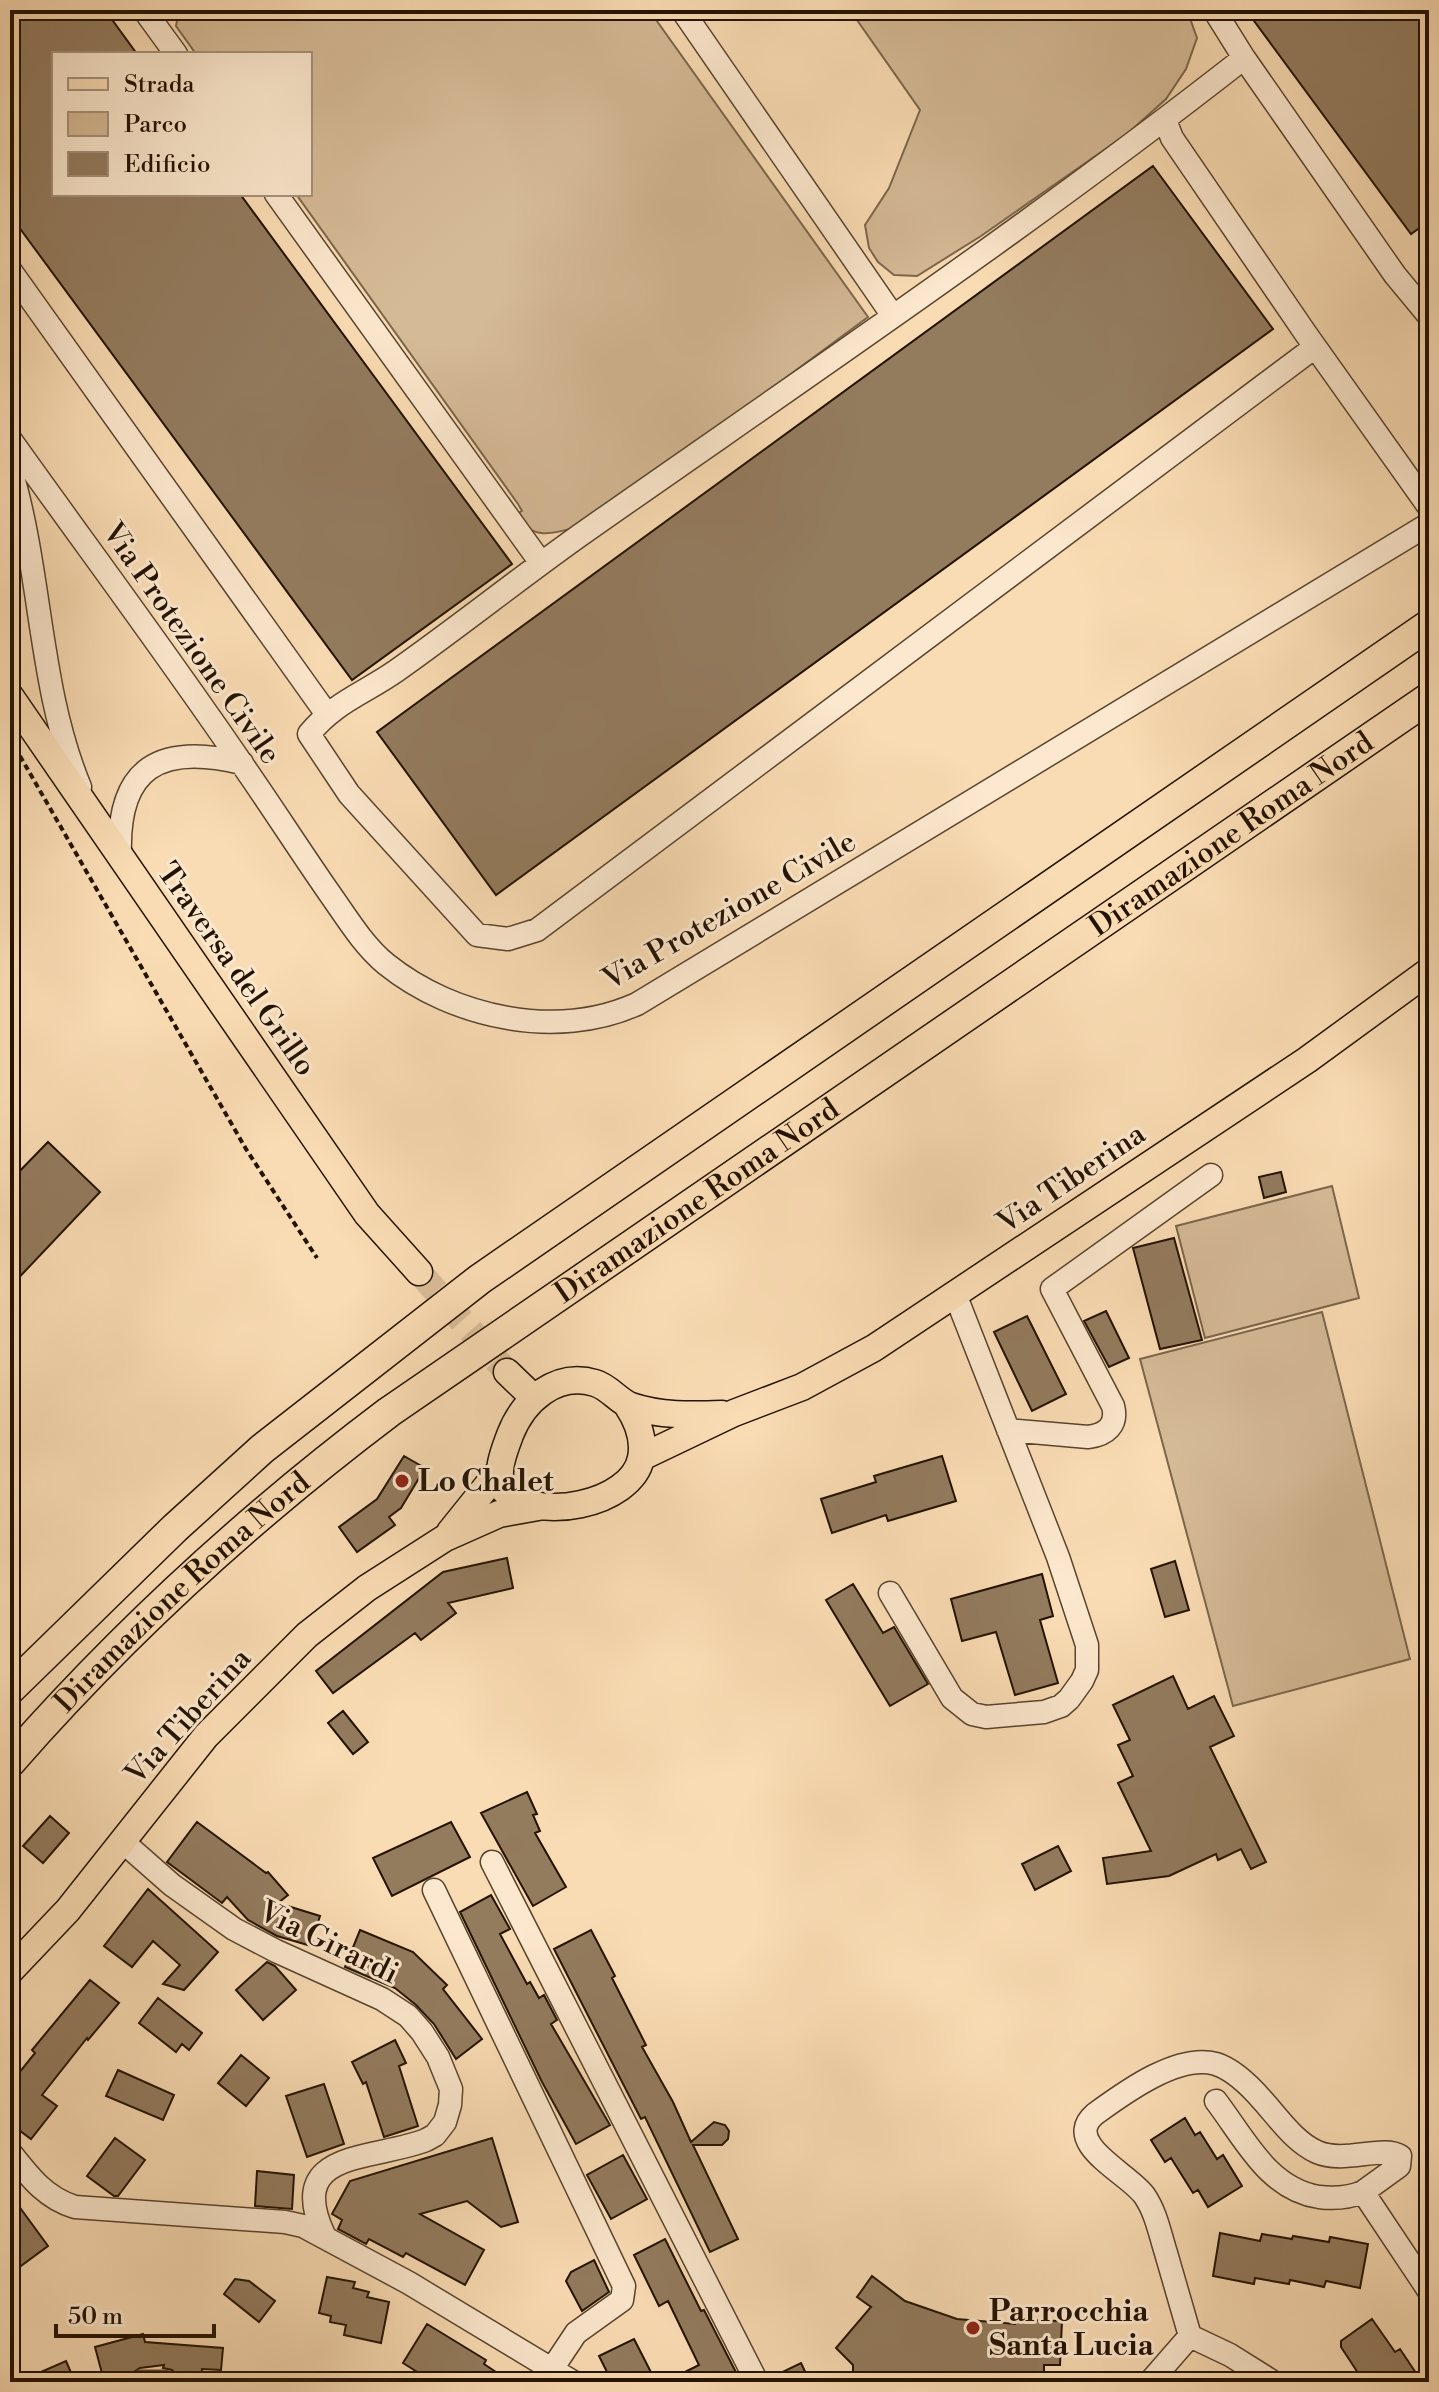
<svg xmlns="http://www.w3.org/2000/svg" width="1439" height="2392" viewBox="0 0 1439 2392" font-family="'Libre Bodoni',serif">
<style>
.green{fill:#d5ba96;stroke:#7c664c;stroke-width:2}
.building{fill:#937b5e;stroke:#231201;stroke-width:2}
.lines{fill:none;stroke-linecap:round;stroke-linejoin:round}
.major-tunnel{stroke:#dabe99;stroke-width:26;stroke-dasharray:26 13;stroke-linecap:butt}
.minor-casing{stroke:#59442e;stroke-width:25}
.major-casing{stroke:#231201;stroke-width:29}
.highway-casing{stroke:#231201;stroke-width:33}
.path{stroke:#231201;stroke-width:4;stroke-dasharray:6 4;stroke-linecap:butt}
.minor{stroke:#fce8ce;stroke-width:22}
.major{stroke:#fadcb4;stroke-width:26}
.highway{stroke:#fadcb4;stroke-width:30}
.poi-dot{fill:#8f2418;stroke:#fce8ce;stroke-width:3}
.labels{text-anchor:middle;stroke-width:6;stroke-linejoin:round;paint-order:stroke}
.street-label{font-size:30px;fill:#231201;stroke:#fce8ce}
.poi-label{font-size:30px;font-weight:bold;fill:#231201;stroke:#fce8ce;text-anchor:start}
</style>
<rect width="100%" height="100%" fill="#fadcb4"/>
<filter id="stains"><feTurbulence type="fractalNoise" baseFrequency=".0025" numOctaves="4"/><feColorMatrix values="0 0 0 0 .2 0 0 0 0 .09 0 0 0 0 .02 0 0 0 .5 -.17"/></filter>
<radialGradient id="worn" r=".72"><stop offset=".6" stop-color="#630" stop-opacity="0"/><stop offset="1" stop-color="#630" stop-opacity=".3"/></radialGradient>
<!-- green -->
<path class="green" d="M179 10H649L868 317 590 523C560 531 535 545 515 515L522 511 518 504 296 194H310V54H196L176 26Z
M850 10H1187L1197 38 1186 69 1166 99 1127 134 981 236 917 276 894 275 878 262 869 248 865 225 889 188 920 110Z
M1332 1186 1359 1298 1205 1338 1176 1226Z
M1322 1312 1410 1659 1233 1706 1140 1359Z"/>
<!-- building -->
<path class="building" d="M10 10H105L137 54H54V194H240L512 564 352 680 10 215Z
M1246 10H1429V221L1411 234Z
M1153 166 1273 329 496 895 377 732Z
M48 1142 100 1192 10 1287V1181Z
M1281 1172 1286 1192 1264 1198 1259 1177Z
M1174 1238 1202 1340 1160 1349 1133 1248Z
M1106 1311 1129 1358 1109 1367 1084 1321Z
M1027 1316 1066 1394 1032 1411 994 1332Z
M404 1456 425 1468 401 1508 389 1517 395 1525 357 1552 339 1527 377 1499Z
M942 1456 956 1501 888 1521 886 1515 832 1533 821 1499 876 1482 874 1476Z
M507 1558 513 1588 448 1603 456 1613 421 1640 415 1633 333 1693 316 1671 443 1572Z
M1175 1561 1189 1610 1165 1617 1151 1569Z
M1042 1574 1053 1616 1040 1620 1058 1683 1015 1695 996 1632 962 1641 951 1599Z
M853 1584 883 1633 894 1627 928 1684 890 1706 826 1600Z
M1173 1676 1188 1709 1214 1696 1234 1736 1210 1747 1266 1862 1251 1869 1241 1849 1218 1860 1216 1854 1169 1876 1107 1884 1103 1858 1151 1851 1118 1783 1133 1776 1118 1745 1130 1740 1113 1705Z
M343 1711 368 1742 353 1754 328 1723Z
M527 1792 537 1814 533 1815 540 1831 535 1833 566 1887 533 1906 481 1813Z
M50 1816 69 1833 43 1863 23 1846Z
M197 1822 266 1873 268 1872 288 1895 278 1903 320 1916 311 1946 277 1936 248 1920 227 1897 222 1903 167 1862Z
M451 1822 470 1857 392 1896 373 1858Z
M1058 1846 1071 1871 1035 1890 1022 1864Z
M148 1889 218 1952 184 1990 163 1984 180 1965 153 1941 132 1967 104 1946Z
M491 1895 510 1929 500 1934 527 1984 530 1982 539 1998 544 1995 557 2020 551 2024 610 2125 576 2144 542 2082 460 1912Z
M360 1930 413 1952 447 1985 443 1989 482 2039 456 2059 434 2024 416 2005 395 1988 345 1967Z
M591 1930 615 1976 612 1978 646 2045 642 2047 673 2102 691 2142 714 2122 725 2125 729 2131 728 2139 722 2145H693L738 2239 710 2252 645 2117 641 2119 554 1949Z
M267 1962 275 1966 296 1990 263 2020 236 1990Z
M90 1980 119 2003 88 2040 87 2038 42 2095 57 2106 31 2139 11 2124 17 2117 10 2112V2084L35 2053 32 2050Z
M158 1998 202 2033 189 2050 182 2044 176 2052 139 2023Z
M395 2040 406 2063 399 2066 418 2126 384 2137 366 2082 363 2084 352 2062Z
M241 2055 269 2078 246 2106 218 2083Z
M118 2070 174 2095 163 2120 106 2096Z
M324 2084 344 2144 307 2157 286 2096Z
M1185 2118 1195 2135 1200 2132 1217 2159 1223 2155 1242 2186 1208 2207 1198 2190 1193 2193 1171 2158 1165 2162 1151 2140Z
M115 2138 145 2160 118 2196H114L87 2176Z
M492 2138 518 2222 501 2227 467 2201 420 2214 484 2250 465 2285 406 2253 403 2257 369 2239 366 2244 338 2229 342 2220 332 2214 350 2181Z
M623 2155 647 2199 611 2219 587 2175Z
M257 2171 294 2175 292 2209 255 2206Z
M10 2194 48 2246 10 2274Z
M1220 2233 1260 2241 1262 2234 1292 2239 1293 2236 1329 2242 1330 2237 1368 2244 1360 2288 1326 2281 1324 2287 1290 2280 1289 2284 1255 2278 1254 2284 1213 2276Z
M665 2239 701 2311 704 2310 741 2382H665L699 2365 668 2301 659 2306 634 2255Z
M594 2260 609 2292 582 2311 566 2281 571 2272Z
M872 2276 905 2301 957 2319 1015 2324V2320L1062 2321 1060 2365H1044V2374H970L941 2382H858L853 2374V2365L836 2348 871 2307 857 2297Z
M327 2277 355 2282 353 2288 369 2292 367 2297 389 2302 381 2343 344 2335 346 2325 330 2322 331 2316 319 2313Z
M235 2279 249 2281 275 2301 259 2322 224 2294Z
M1372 2319 1395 2352 1400 2349 1422 2382H1371L1365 2373 1360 2376 1341 2347V2341Z
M427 2324 486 2360 484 2364 511 2382H433L403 2363Z
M143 2334 145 2342 223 2348 221 2370 202 2369 201 2378 177 2376 172 2370 163 2368 164 2365 140 2368 129 2375 104 2381 95 2347Z
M634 2339 656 2382H612L599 2356Z
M66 2361 75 2382H18Z
M801 2363 810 2382H771L770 2378Z"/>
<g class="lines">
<!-- major-tunnel -->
<path class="major-tunnel" d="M419 1272 507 1372"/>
<!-- minor casing -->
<g class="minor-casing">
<path id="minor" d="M144 10 176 54
M682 10 893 316
M1214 10 1244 58 1395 275 1429 316
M1244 58C1031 225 807 376 586 531 522 576 460 626 396 671 363 694 335 702 309 734L349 794 477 935 508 939 537 930 1315 347
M1165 120 1172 138 1306 334 1429 507
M276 194 541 563
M10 270 326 713
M10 439C87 547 167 654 242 764 272 807 300 851 330 894 347 918 363 945 386 964 453 1018 557 1040 637 1004L1429 524
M10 467C42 571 38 686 80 787
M120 855C117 767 160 743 242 763
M1008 1430 1088 1437C1106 1435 1118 1425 1113 1406L1052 1289 1211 1175
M890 1593 952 1698 972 1714 986 1717 1044 1712 1061 1706 1069 1699 1082 1681 1087 1670V1645L1058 1557 955 1294
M122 1841 172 1885 234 1929 276 1951 382 1999 408 2016 422 2032 438 2057 451 2089 450 2105 445 2122 435 2135 426 2140C373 2161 284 2149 324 2235
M492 1862 757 2382
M434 1890 624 2286 622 2300 576 2333 552 2369
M1216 2101C1245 2139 1268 2189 1319 2197 1335 2199 1348 2198 1363 2192L1429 2291
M10 2152C29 2176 45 2198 75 2207L285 2222 303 2226 409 2283 573 2382
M1190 2336C1182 2308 1174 2281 1166 2253 1160 2234 1156 2212 1144 2195 1128 2173 1061 2143 1095 2114 1124 2093 1178 2053 1216 2064 1235 2070 1252 2088 1264 2102 1279 2119 1295 2142 1317 2152 1344 2164 1383 2145 1400 2156L1399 2166 1363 2192
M141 2382H164
M1150 2382 1190 2336 1230 2355 1273 2382"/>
</g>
<!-- major casing -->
<g class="major-casing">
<path id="major" d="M10 696 367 1214 419 1272
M507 1372 534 1398
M627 1405C637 1420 645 1438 641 1458 632 1505 534 1524 503 1489 495 1473 504 1451 510 1435 523 1401 556 1371 595 1383 609 1387 618 1401 631 1406 660 1416 692 1415 722 1414
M642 1457 734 1413 802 1387 874 1348 1307 1060 1429 971
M450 1532 499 1471
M10 1971 68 1910 206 1736 307 1635 367 1588 445 1538 499 1514 538 1507"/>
</g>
<!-- highway casing -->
<g class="highway-casing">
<g id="highway">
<path d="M10 1689 175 1528 262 1449 480 1279 1429 625"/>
<path id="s1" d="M10 1762C124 1632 251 1516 389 1412L1429 698"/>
</g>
</g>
<!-- path -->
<path class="path" d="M20 756 246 1149 317 1258"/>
<!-- minor -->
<use href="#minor" class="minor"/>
<!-- major -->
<use href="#major" class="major"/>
<!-- highway -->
<use href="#highway" class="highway"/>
</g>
<!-- markers -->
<g class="poi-dot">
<circle cx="402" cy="1481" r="8"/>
<circle cx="973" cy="2328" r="8"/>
</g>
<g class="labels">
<!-- street labels -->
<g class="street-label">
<text transform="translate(192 643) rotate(55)" y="10">Via Protezione Civile</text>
<text dy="10" stroke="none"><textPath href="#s1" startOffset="1538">Diramazione Roma Nord</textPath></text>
<text transform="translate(729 910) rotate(-30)" y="10">Via Protezione Civile</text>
<text transform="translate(237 969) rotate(55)" y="10">Traversa del Grillo</text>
<text transform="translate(1071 1178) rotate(-34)" y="10">Via Tiberina</text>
<text dy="10" stroke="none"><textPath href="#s1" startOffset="890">Diramazione Roma Nord</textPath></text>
<text dy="10" stroke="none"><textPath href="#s1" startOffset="242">Diramazione Roma Nord</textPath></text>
<text transform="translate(188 1716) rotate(-48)" y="10">Via Tiberina</text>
<text transform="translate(329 1942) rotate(26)" y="10">Via Girardi</text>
</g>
<!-- poi labels -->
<g class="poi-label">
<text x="418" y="1491">Lo Chalet</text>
<text x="989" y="2321">Parrocchia<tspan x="989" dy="34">Santa Lucia</tspan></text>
</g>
</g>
<!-- margin -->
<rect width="1439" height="2392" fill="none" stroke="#fadcb4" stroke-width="40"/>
<rect x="12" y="12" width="1415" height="2368" fill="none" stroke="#231201" stroke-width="4"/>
<rect x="20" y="20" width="1399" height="2352" fill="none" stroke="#231201" stroke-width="2"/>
<!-- legend -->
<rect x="52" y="52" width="260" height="144" fill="#fce8ce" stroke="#a5927c" stroke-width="2"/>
<rect x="68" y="78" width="40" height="12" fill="#fadcb4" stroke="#a5927c" stroke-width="2"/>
<text x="124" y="92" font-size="24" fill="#231201">Strada</text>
<rect x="68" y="112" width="40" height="24" fill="#d5ba96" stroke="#a5927c" stroke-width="2"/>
<text x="124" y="132" font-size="24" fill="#231201">Parco</text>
<rect x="68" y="152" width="40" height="24" fill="#937b5e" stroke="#a5927c" stroke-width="2"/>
<text x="124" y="172" font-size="24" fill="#231201">Edificio</text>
<!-- scale -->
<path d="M56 2324v12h158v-12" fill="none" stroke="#231201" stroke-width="4"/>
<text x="68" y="2324" font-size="24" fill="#231201" stroke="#fce8ce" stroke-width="6" paint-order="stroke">50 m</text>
<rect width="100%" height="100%" filter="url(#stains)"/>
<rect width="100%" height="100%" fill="url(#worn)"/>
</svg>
